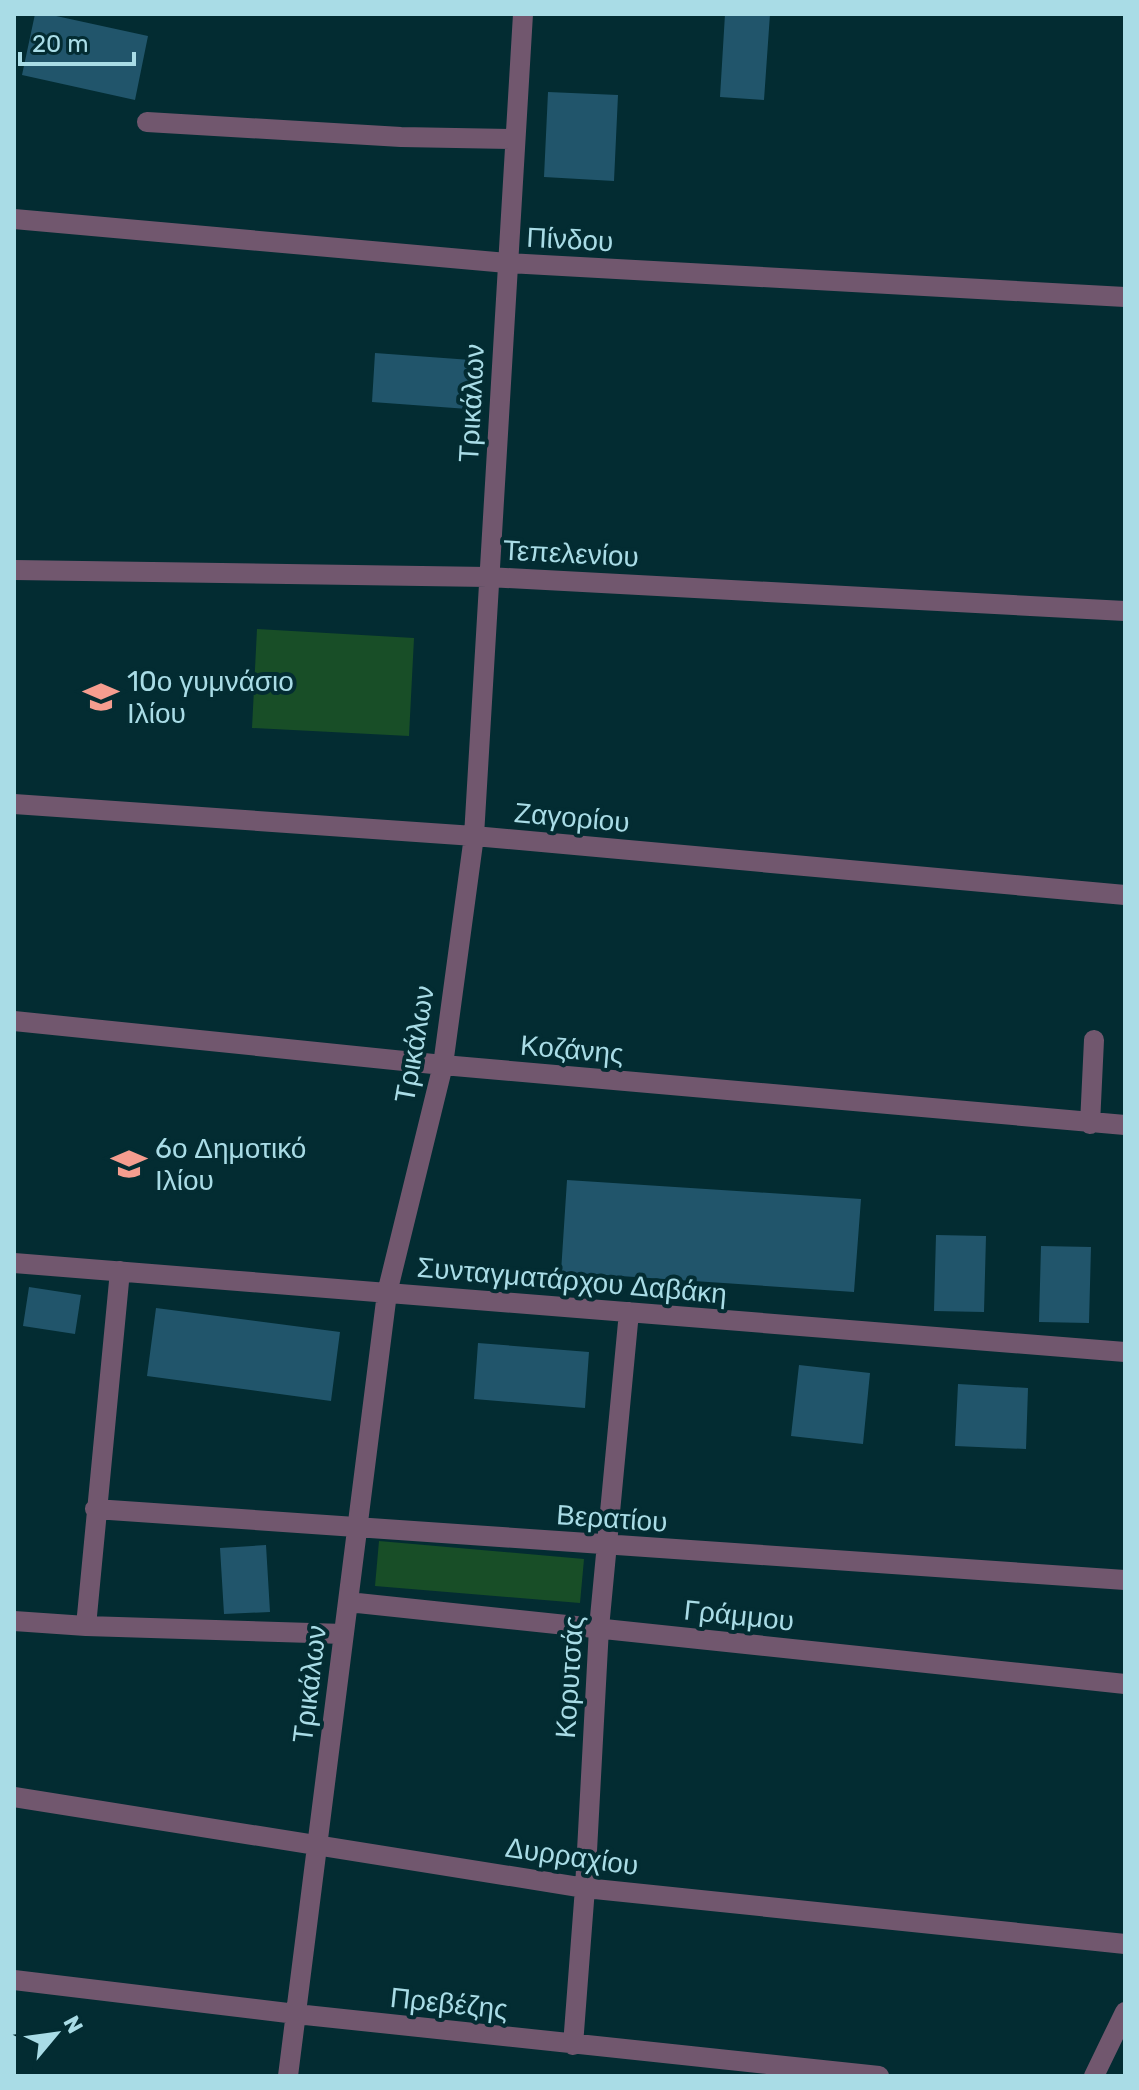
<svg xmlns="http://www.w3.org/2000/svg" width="1139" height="2090" viewBox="0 0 1139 2090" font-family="Rubik,sans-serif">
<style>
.green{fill:#184e27}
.building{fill:#21556b}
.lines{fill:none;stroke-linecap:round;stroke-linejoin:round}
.minor{stroke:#71576e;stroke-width:20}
.labels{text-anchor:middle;stroke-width:8;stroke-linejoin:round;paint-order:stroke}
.street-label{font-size:28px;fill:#a9dce6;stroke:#032c32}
.poi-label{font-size:28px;fill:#a9dce6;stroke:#032c32;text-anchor:start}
</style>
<rect width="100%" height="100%" fill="#032c32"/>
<!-- green -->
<path class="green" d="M257 629 414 638 409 736 252 728Z
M379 1541 584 1559 580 1603 375 1586Z"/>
<!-- building -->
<path class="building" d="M35 14H47L148 36 135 100 22 75Z
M725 14H770L764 100 720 97Z
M548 92 618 95 614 181 544 177Z
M375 353 471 360 468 409 372 402Z
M567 1180 861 1199 854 1292 561 1272Z
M936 1235 986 1236 984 1312 934 1311Z
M1041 1246 1091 1247 1089 1323 1039 1322Z
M29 1287 81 1295 75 1334 23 1326Z
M156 1308 340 1332 331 1401 147 1376Z
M478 1343 589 1352 585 1408 474 1399Z
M799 1365 870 1373 863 1444 791 1436Z
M958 1384 1028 1388 1026 1449 955 1446Z
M266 1545 270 1612 224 1614 220 1548Z"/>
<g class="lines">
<!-- minor -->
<path class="minor" d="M147 122 401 137 515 139
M14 219 507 263 1125 297
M14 570 488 577 1125 611
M14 804 474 836 1125 895
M14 1021 443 1065 1125 1125
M1090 1124 1094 1040
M14 1263 1125 1352
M95 1509 1125 1580
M348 1602 1125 1684
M14 1621 86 1626 344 1634
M86 1626 120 1271
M14 1797 585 1888 1125 1944
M14 1980 296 2014 879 2076
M573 2045 585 1888 599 1628 629 1312
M288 2076 387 1293 443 1065 474 836 523 14
M1094 2076 1125 2012"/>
</g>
<!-- icons -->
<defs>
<g id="school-bare" transform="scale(2.76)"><path d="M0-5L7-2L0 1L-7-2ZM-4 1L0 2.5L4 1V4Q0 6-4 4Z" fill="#f59d8f" stroke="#032c32" stroke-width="2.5" paint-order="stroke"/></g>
</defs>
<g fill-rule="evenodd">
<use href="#school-bare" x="101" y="697"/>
<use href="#school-bare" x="129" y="1164"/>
</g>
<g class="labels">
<!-- street labels -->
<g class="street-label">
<text transform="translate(570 239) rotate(3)" y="10">Πίνδου</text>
<text transform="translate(471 403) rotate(-87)" y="10">Τρικάλων</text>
<text transform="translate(571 553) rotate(3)" y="10">Τεπελενίου</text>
<text transform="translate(572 817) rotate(5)" y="10">Ζαγορίου</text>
<text transform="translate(414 1044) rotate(-80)" y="10">Τρικάλων</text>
<text transform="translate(572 1049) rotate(5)" y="10">Κοζάνης</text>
<text transform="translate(572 1280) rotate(5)" y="10">Συνταγματάρχου Δαβάκη</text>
<text transform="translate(612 1518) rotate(4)" y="10">Βερατίου</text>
<text transform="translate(739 1615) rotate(6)" y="10">Γράμμου</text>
<text transform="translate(569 1677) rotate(-86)" y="10">Κορυτσάς</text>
<text transform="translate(309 1684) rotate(-83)" y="10">Τρικάλων</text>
<text transform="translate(572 1856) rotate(8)" y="10">Δυρραχίου</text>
<text transform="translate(449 2003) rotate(6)" y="10">Πρεβέζης</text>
</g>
<!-- poi labels -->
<g class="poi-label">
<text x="127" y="691">10ο γυμνάσιο<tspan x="127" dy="32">Ιλίου</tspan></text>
<text x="155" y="1158">6ο Δημοτικό<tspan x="155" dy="32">Ιλίου</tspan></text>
</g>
</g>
<!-- border -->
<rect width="1139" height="2090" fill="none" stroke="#a9dce6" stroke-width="32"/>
<!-- north arrow -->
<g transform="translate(56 2034) rotate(61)" stroke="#032c32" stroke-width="6" paint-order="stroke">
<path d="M0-6L14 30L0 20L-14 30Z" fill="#a9dce6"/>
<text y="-12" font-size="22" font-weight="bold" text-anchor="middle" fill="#a9dce6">N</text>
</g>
<!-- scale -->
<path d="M20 52v12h114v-12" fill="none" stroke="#a9dce6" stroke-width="4"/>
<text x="32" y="52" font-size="24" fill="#a9dce6" stroke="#032c32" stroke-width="6" paint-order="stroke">20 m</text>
</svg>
